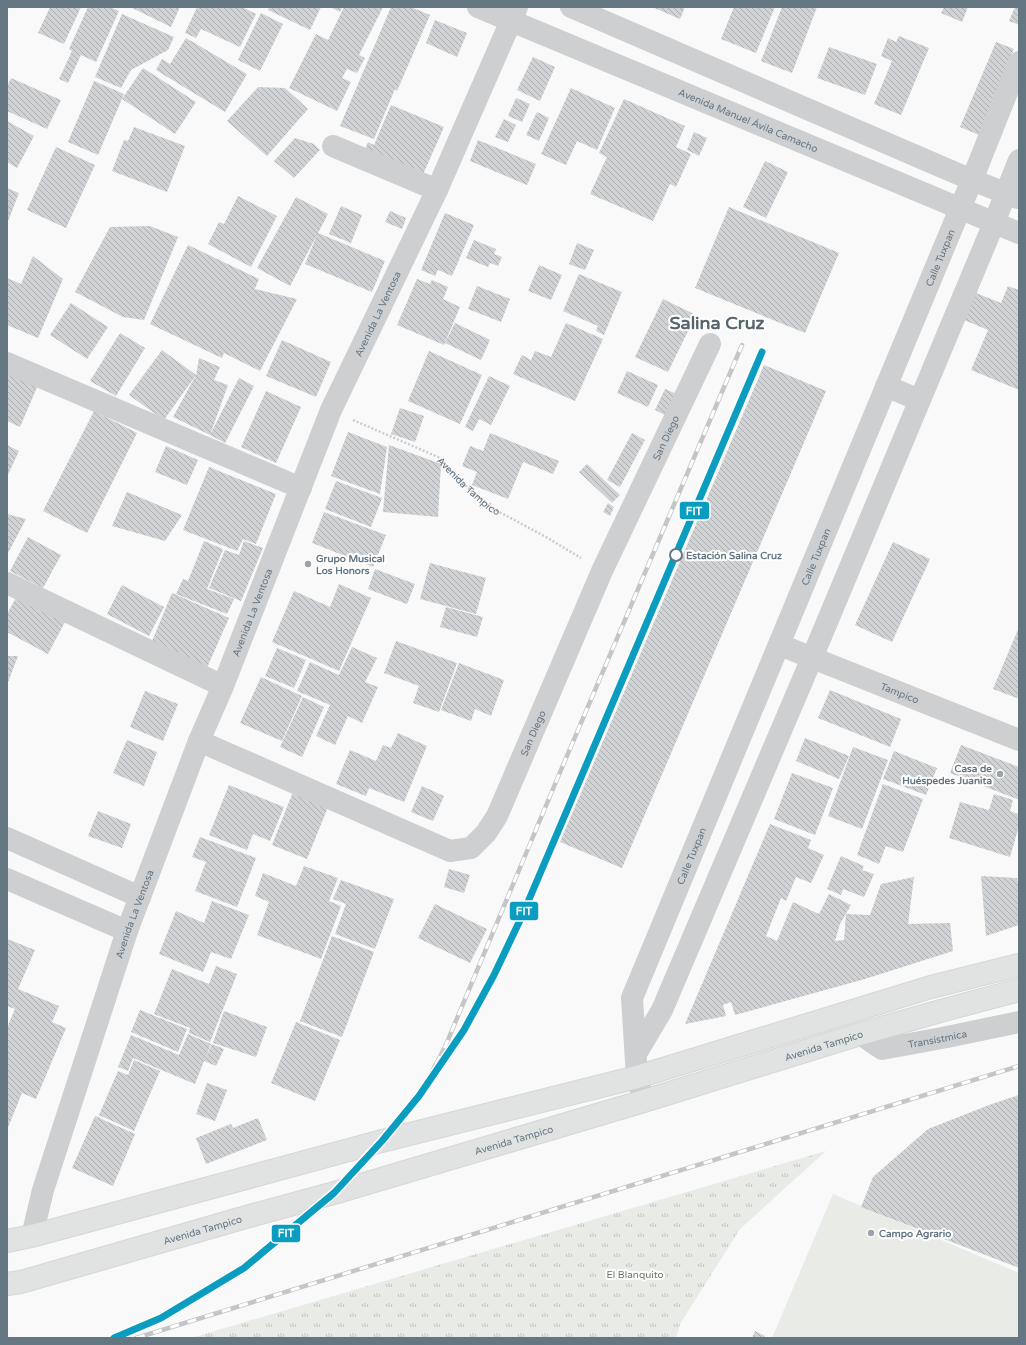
<svg xmlns="http://www.w3.org/2000/svg" width="1026" height="1345" viewBox="0 0 1026 1345" font-family="'Varela Round',sans-serif">
<style>
.grass{fill:#e8ebe6}
.park{fill:url(#park-tufts)}
.building{fill:url(#building-back-hatch)}
.lines{fill:none;stroke-linecap:round;stroke-linejoin:round}
.primary-casing{stroke:#d5d6d7;stroke-width:24}
.path{stroke:#cbcccd;stroke-width:2.5;stroke-dasharray:2 2;stroke-linecap:butt}
.minor{stroke:#cecfd0;stroke-width:22}
.primary{stroke:#e1e2e2;stroke-width:22}
.rail-casing{stroke:#c3c5c6;stroke-width:4.5}
.rail{stroke:#fff;stroke-width:3;stroke-dasharray:9;stroke-linecap:butt}
.rail-1-casing{stroke:#fff;stroke-width:10}
.rail-1{stroke:#0a9dbf;stroke-width:7}
.stop-dot{fill:#fff;stroke:#657683;stroke-width:2}
.poi-dot{fill:#99a4ac;stroke:#fff;stroke-width:1.5}
.labels{text-anchor:middle;stroke-width:4;stroke-linejoin:round;paint-order:stroke}
.street-label{font-size:10px;fill:#657683;stroke:#fff}
.stop-label{font-size:10px;font-weight:bold;fill:#657683;stroke:#fff;text-anchor:start}
.poi-label{font-size:10px;font-weight:bold;fill:#657683;stroke:#fff;text-anchor:start}
.park-label{font-size:10px;fill:#687a64;stroke:#fff}
.town-label{font-size:18px;font-weight:bold;fill:#57646e;stroke:#fff}
.line-badge{stroke:#fff;stroke-width:1.5}
.badge-label{font-size:11px;text-anchor:middle;font-weight:bold;fill:#fff}
</style>
<defs>
<pattern id="park-tufts" width="24" height="20" patternUnits="userSpaceOnUse"><rect width="24" height="20" fill="#e8ebe6"/><path d="M3 7l-1-3M5 7V3M7 7l1-3M15 17l-1-3M17 17v-4M19 17l1-3" fill="none" stroke="#c0c3c0"/></pattern>
<pattern id="building-back-hatch" width="6" height="6" patternUnits="userSpaceOnUse"><rect width="6" height="6" fill="#d0d2d3"/><path d="M-1 5l2 2M0 0l6 6M5-1l2 2" fill="none" stroke="#acafb1"/></pattern>
</defs>
<rect width="100%" height="100%" fill="#f9f9f9"/>
<!-- grass -->
<path class="grass" d="M833 1194 1019 1273V1338H772Z"/>
<!-- park -->
<path class="park" d="M826 1151 740 1229 680 1324 676 1338H191Z"/>
<!-- building -->
<path class="building" d="M50 7H81L64 44 38 33Z
M88 7H110L119 11 96 62 81 55 68 83 59 79 72 51 69 49Z
M130 7H180L171 27Z
M197 7H242L256 14 240 47 201 29 196 38 185 33Z
M269 7H321L310 30 268 10Z
M330 7H342L340 12Z
M344 7H383L359 55 365 58 357 73 347 69 342 78 351 82 337 111 289 88 316 34 328 40Z
M391 7H411L430 15 397 91 395 89 374 139 340 126Z
M652 7H685L680 19Z
M734 7H775L756 53 721 39Z
M782 7H817L792 73 761 61Z
M944 7H968L962 22 941 13Z
M1015 7H1019V25L1009 21Z
M261 13 283 24 260 71 238 60Z
M122 14 174 37 168 50 131 70 121 88 95 77Z
M435 20 467 33 457 57 426 43Z
M899 36 929 48 901 115 874 104 892 61 881 56 888 38 896 42Z
M186 38 247 74 225 112 156 70 162 59 170 64Z
M996 42 1014 49 979 135 960 127Z
M829 47 877 64 865 95 817 78Z
M533 57 555 67 540 101 517 90Z
M143 68 196 102 175 134 122 99Z
M11 78 61 100 47 129 7 111V87Z
M94 81 124 94 98 155 68 142Z
M258 87 285 88 308 109 267 156 227 121Z
M571 88 615 108 597 150 577 141 566 165 541 154Z
M516 98 530 104 522 122 508 116Z
M624 99 685 126 676 147 691 154 676 187 670 184 653 221 590 194 607 157 599 153Z
M391 105 444 127 421 179 363 155 368 142 374 145Z
M537 112 549 118 539 141 526 135Z
M504 119 516 125 508 142 495 137Z
M7 121 34 136 17 168 7 162Z
M134 127 185 146 167 192 112 171 124 140 128 141Z
M694 132 707 138 699 156 687 150Z
M295 138 314 144 320 150 294 178 274 161Z
M478 140 536 164 527 185 470 161Z
M56 147 95 165 66 228 27 210Z
M765 161 788 172 766 218 743 207Z
M7 188 19 193 7 224Z
M238 196 277 216 251 267 208 244 219 222 224 224Z
M296 197 328 214 318 233 385 261 372 292 305 264 317 235 290 286 257 268Z
M341 206 362 215 351 243 329 234Z
M729 207 839 253 805 333 695 288Z
M390 211 406 218 402 229 385 222Z
M445 213 474 225 452 276 438 270 435 276 421 270Z
M150 226 178 237 144 320 123 317 75 292 110 227Z
M474 240 496 249 494 254 502 257 498 266 490 263 488 267 466 258Z
M577 243 594 250 585 270 569 264Z
M188 245 259 279 253 293 255 289 297 299 260 371 224 353 222 358 150 324Z
M33 256 63 279 38 338 7 325V278L21 284Z
M539 265 562 275 551 300 528 291Z
M579 274 622 292 604 335 596 331 598 326 563 311Z
M417 279 430 284 432 280 448 287 443 299 460 307 444 345 397 325Z
M477 286 510 299 501 322 468 309Z
M1008 286 1019 290V390L971 370 988 330 964 320 976 293 1001 303Z
M663 299 696 315 668 372 635 357Z
M71 303 108 327 87 359 50 335Z
M455 323 490 340 481 360 445 343Z
M566 323 603 339 575 401 513 374 522 355 531 360 535 351 551 357Z
M120 333 145 348 116 396 90 381Z
M282 340 331 362 316 397 266 376Z
M162 350 196 375 199 358 220 367 214 380 228 385 210 435 173 417 196 375 164 420 129 395Z
M429 351 482 375 460 424 408 401Z
M764 365 826 391 622 868 560 842Z
M627 371 658 385 648 407 617 393Z
M7 372 38 385 20 427 7 421Z
M489 376 510 386 491 425 479 419 473 431 465 427Z
M239 378 254 386 225 443 210 435Z
M665 389 677 394 667 416 655 410Z
M266 391 301 407 276 463 241 447Z
M400 408 424 416 415 442 391 434Z
M94 411 137 433 87 533 43 511Z
M348 432 387 447 380 494 331 476Z
M490 433 559 461 553 474 523 462 508 499 472 485 477 472 462 466 470 446 483 451Z
M632 433 645 440 620 487 607 480Z
M7 445 19 451 7 477Z
M389 445 441 464 438 517 383 512Z
M166 446 198 460 187 485 155 472Z
M587 464 620 495 612 503 579 472Z
M209 467 276 494 256 544 243 539 237 551 183 530Z
M336 481 382 498 371 527 325 509Z
M127 492 182 515 165 541 112 526Z
M608 503 614 507 610 516 603 512Z
M324 512 386 535 373 567 312 543Z
M7 514 26 519 7 555Z
M28 537 61 555 43 588 10 571Z
M204 541 223 549 207 589 234 599 227 614 176 594 183 579 188 581Z
M244 541 263 548 241 601 209 588 225 550 239 555Z
M893 542 930 559 892 642 855 625Z
M430 563 486 578 476 614 420 599Z
M375 569 415 584 407 604 368 589Z
M339 584 371 598 339 671 272 642 294 591 330 607Z
M122 585 164 607 149 636 107 614Z
M172 593 229 618 206 670 150 646Z
M17 596 65 622 48 654 7 632V614Z
M446 607 483 617 477 637 440 627Z
M1019 627V699L993 689Z
M396 641 457 663 439 712 413 703 419 686 384 673Z
M352 647 377 658 365 682 378 687 362 723 348 716 335 745 316 736 330 705 297 691 310 662 339 675Z
M277 648 306 660 294 688 265 676Z
M7 656H18L7 685Z
M459 663 504 680 491 716 475 709 471 721 441 710Z
M261 677 302 696 282 741 240 723Z
M830 690 901 719 890 747 818 718Z
M145 691 178 704 163 741 130 727Z
M303 697 324 707 302 757 280 747Z
M398 733 427 746 404 802 369 788 366 796 336 784 350 750 376 761 383 745 391 748Z
M805 738 849 756 839 779 796 761Z
M127 740 157 752 144 786 113 773Z
M961 745 1019 767V800L950 773Z
M853 747 888 760 862 829 828 816Z
M894 751 937 768 926 795 883 779Z
M792 773 833 788 815 835 774 819Z
M883 784 923 799 903 852 886 846 879 864 857 855Z
M229 785 284 807 270 841 253 834 247 850 209 835Z
M422 786 444 796 433 821 411 812Z
M295 787 330 802 307 859 272 845Z
M994 794 1013 800 1010 811 1019 814V826L1010 857 949 838 960 802 989 810Z
M98 811 131 824 122 848 88 836Z
M770 824 811 840 808 848 824 855 811 883 796 877 786 901 781 898 766 936 777 941 793 902 819 914 829 894 851 905 840 924 835 941 844 940 846 914 870 915 881 884 914 877 908 924 950 923 953 951 865 979 735 1015 731 1002 723 1005 726 1016 685 1024Z
M200 837 256 858 237 907 195 891 206 862 192 857Z
M841 856 864 866 862 870 874 874 864 897 843 889 841 895 827 889Z
M304 866 338 878 329 901 341 906 321 959 257 935 269 902 255 896 263 873 296 886Z
M449 869 470 875 464 893 444 887Z
M981 876 1017 878 1019 888V925L986 936Z
M341 880 394 899 375 949 335 934 346 904 333 899Z
M212 901 249 915 231 959 211 952 203 972 159 954 176 911 204 923Z
M435 904 487 929 470 963 418 938Z
M332 936 374 952 342 1037 300 1021Z
M7 939 35 950 18 989 59 1006 52 1022 66 1028 36 1099 22 1093 7 1130V1028L15 1009 7 1006Z
M216 966 237 974 210 1042 189 1033 190 1028 154 1014 172 969 209 984Z
M140 1010 187 1029 178 1052 131 1032Z
M224 1011 267 1027 256 1057 213 1043Z
M296 1022 340 1040 315 1101 271 1083Z
M188 1034 211 1044 205 1059 212 1044 224 1049 216 1066 204 1061 195 1084 133 1058 128 1071 118 1067 131 1035 179 1055Z
M134 1060 160 1071 134 1131 99 1115 118 1071 128 1075Z
M207 1083 227 1090 215 1121 196 1114Z
M1019 1095V1268L861 1207 873 1177 928 1129 989 1105Z
M95 1116 135 1134 113 1186 72 1168Z
M258 1118 267 1140 206 1164 196 1138 231 1124 233 1128Z
M755 1331 765 1336 764 1338H752Z"/>
<g class="lines">
<!-- primary casing -->
<g class="primary-casing">
<g id="primary">
<path d="M7 1241 32 1236 382 1141 637 1077 931 987 1019 965"/>
<path id="s8" d="M7 1284 21 1282 246 1217 334 1193 644 1101 860 1034 944 1010 1019 990"/>
</g>
</g>
<!-- path -->
<path class="path" id="s1" d="M353 420 438 457 465 485 490 507 546 537 581 558"/>
<!-- minor -->
<g class="minor">
<path id="s2" d="M478 7 1019 233"/>
<path d="M571 7 972 180 1018 198"/>
<path d="M333 146 437 190"/>
<path d="M7 363 301 488"/>
<path d="M886 386 919 400"/>
<path d="M7 583 223 686"/>
<path id="s3" d="M780 645 1019 740"/>
<path id="s4" d="M199 741 450 851 471 848 486 833 497 816 602 571 710 344"/>
<path d="M7 838 140 897"/>
<path d="M7 879 127 931"/>
<path id="s5" d="M860 1034 882 1049 947 1037 1019 1022"/>
<path d="M636 1054 662 1010 812 658 994 223 1019 160"/>
<path id="s6" d="M644 1101 637 1077 632 998 972 180 1019 62"/>
<path id="s7" d="M32 1236 43 1190 127 931 199 741 223 686 331 410 437 190 517 7"/>
</g>
<!-- primary -->
<use href="#primary" class="primary"/>
<!-- rail casing -->
<g class="rail-casing">
<path id="rail" d="M419 1096 445 1047 558 777 742 345
M136 1338 1019 1066"/>
</g>
<!-- rail -->
<use href="#rail" class="rail"/>
<!-- rail-1 casing -->
<g class="rail-1-casing">
<path id="rail-1" d="M114 1338 161 1318 244 1268 334 1193 382 1141 419 1096 464 1030 494 975 522 916 762 352"/>
</g>
<!-- rail-1 -->
<use href="#rail-1" class="rail-1"/>
</g>
<!-- markers -->
<circle class="stop-dot" cx="676" cy="555" r="6"/>
<g class="poi-dot">
<circle cx="308" cy="564" r="4"/>
<circle cx="1000" cy="774" r="4"/>
<circle cx="871" cy="1233" r="4"/>
</g>
<g class="labels">
<!-- street labels -->
<g class="street-label">
<text dy="4" stroke="none"><textPath href="#s2" startOffset="293">Avenida Manuel Ávila Camacho</textPath></text>
<text dy="4" stroke="none"><textPath href="#s6" startOffset="906">Calle Tuxpan</textPath></text>
<text dy="4" stroke="none"><textPath href="#s7" startOffset="986">Avenida La Ventosa</textPath></text>
<text dy="4" stroke="none"><textPath href="#s4" startOffset="751">San Diego</textPath></text>
<text dy="4" stroke="none"><textPath href="#s1" startOffset="135">Avenida Tampico</textPath></text>
<text dy="4" stroke="none"><textPath href="#s6" startOffset="582">Calle Tuxpan</textPath></text>
<text dy="4" stroke="none"><textPath href="#s7" startOffset="662">Avenida La Ventosa</textPath></text>
<text dy="4" stroke="none"><textPath href="#s3" startOffset="129">Tampico</textPath></text>
<text dy="4" stroke="none"><textPath href="#s4" startOffset="427">San Diego</textPath></text>
<text dy="4" stroke="none"><textPath href="#s6" startOffset="258">Calle Tuxpan</textPath></text>
<text dy="4" stroke="none"><textPath href="#s7" startOffset="338">Avenida La Ventosa</textPath></text>
<text dy="4" stroke="none"><textPath href="#s5" startOffset="83">Transístmica</textPath></text>
<text dy="4" stroke="none"><textPath href="#s8" startOffset="851">Avenida Tampico</textPath></text>
<text dy="4" stroke="none"><textPath href="#s8" startOffset="527">Avenida Tampico</textPath></text>
<text dy="4" stroke="none"><textPath href="#s8" startOffset="203">Avenida Tampico</textPath></text>
</g>
<!-- stop labels -->
<g class="stop-label">
<text x="686" y="559">Estación Salina Cruz</text>
</g>
<!-- poi labels -->
<g class="poi-label">
<text x="316" y="562">Grupo Musical<tspan x="316" dy="12">Los Honors</tspan></text>
<text x="992" y="772" text-anchor="end">Casa de<tspan x="992" dy="12">Huéspedes Juanita</tspan></text>
<text x="879" y="1237">Campo Agrario</text>
</g>
<!-- park labels -->
<g class="park-label">
<text x="635" y="1278">El Blanquito</text>
</g>
<!-- town labels -->
<g class="town-label">
<text x="717" y="329">Salina Cruz</text>
</g>
</g>
<g class="line-badge">
<rect x="679" y="501" width="31" height="19" rx="4" fill="#0a9dbf"/>
<rect x="509" y="901" width="30" height="20" rx="4" fill="#0a9dbf"/>
<rect x="271" y="1224" width="30" height="19" rx="4" fill="#0a9dbf"/>
</g>
<g class="badge-label">
<text x="694" y="515">FIT</text>
<text x="524" y="915">FIT</text>
<text x="286" y="1237">FIT</text>
</g>
<!-- border -->
<rect width="1026" height="1345" fill="none" stroke="#657683" stroke-width="16"/>
</svg>
